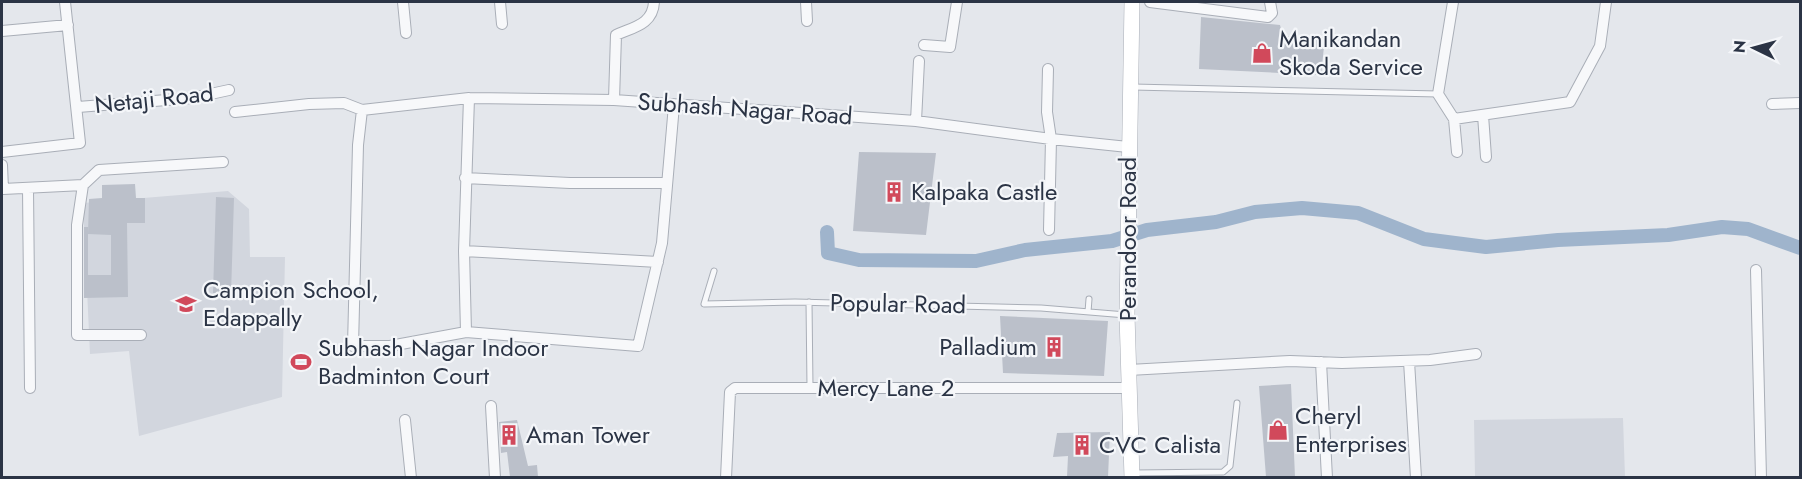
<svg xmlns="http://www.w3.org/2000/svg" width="1802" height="479" viewBox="0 0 1802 479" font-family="Jost,sans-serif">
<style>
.built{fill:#d2d6de}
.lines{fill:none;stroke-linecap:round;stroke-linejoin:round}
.canal{stroke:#9fb4cc;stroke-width:14}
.building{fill:#bbc0ca}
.service-casing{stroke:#a9aeb7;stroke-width:7}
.minor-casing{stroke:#a9aeb7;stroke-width:12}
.secondary-casing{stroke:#a9aeb7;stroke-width:16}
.service{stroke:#f7f8fa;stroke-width:5}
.minor{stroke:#f7f8fa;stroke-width:10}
.secondary{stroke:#fff;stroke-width:15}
.labels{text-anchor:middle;stroke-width:4.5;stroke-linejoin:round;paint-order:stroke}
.poi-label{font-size:24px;fill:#2b3445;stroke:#f4f6f9;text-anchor:start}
.street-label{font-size:24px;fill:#2b3445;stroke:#f4f6f9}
</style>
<rect width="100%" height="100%" fill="#e4e7ec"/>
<!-- built -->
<path class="built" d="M228 191 249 209 250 257H285L282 397 139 436 129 351 90 354 83 203Z
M1623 418 1625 477H1475L1474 420Z"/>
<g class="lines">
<!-- canal -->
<path class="canal" d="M827 232 828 253 859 260 976 261 1025 250 1112 241 1147 230 1216 222 1255 212 1302 208 1358 213 1424 239 1486 247 1558 240 1668 235 1722 227 1748 229 1800 248"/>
</g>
<!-- building -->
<path class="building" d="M1201 17 1280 25 1283 36 1325 37 1321 75 1199 69Z
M859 152 936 153 926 235 853 231Z
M135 184 136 198H145V223H127L128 297 84 298V227H88V275H111V235L88 234 89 199 102 198V185Z
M216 197 234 198 231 294 213 293Z
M1000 316 1108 321 1104 376 1003 373Z
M1291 384 1295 477H1266L1259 386Z
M517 420 528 466 537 465 538 477H510L507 452 501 453 499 422Z
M1110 432 1108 477H1067L1068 456 1053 457 1057 433Z"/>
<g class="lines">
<!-- service casing -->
<g class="service-casing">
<path id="service" d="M1133 87 1438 94
M714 271 704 304 795 302 1041 308 1126 315
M809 302 810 387
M1088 312 1089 299
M1134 473 1223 472 1230 466 1237 403"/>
</g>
<!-- minor casing -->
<g class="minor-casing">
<path id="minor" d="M403 2 406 33
M500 2 502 24
M806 2 807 21
M1150 2 1268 17 1272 13 1270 2
M1453 2 1438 94 1454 119 1570 102 1600 46 1606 2
M2 31 68 25
M924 45 950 47 957 2
M1048 69 1047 112 1051 139 1049 230
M614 100 616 35C634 27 653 24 654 2
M1772 104 1800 103
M78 107 192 98 229 90
M362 110 358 145 353 346H390L466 332 638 346 662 243 674 105
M235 112 309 104 344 103 362 110 469 98 614 100 916 121 1051 139 1128 147
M1483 115 1486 157
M1454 119 1457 152
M916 121 919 61
M2 152 80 143 65 2
M2 165 3 189 83 185
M465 178 570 183H667
M28 188 30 388
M464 251 658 262
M1756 270 1761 478
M466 332 464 251 469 98
M141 335H77V225L83 185 99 170 223 162
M1409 361 1416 478
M1321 362 1327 478
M1129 370 1290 361 1342 363 1430 360 1476 354
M491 406 495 478
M405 420 411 478
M726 478 730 392 735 388H1129"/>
</g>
<!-- secondary casing -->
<g class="secondary-casing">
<path id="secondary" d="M1132 2 1127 315 1132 478"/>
</g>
<!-- service -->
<use href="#service" class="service"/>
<!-- minor -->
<use href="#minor" class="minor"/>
<!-- secondary -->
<use href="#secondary" class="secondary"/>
</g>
<!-- icons -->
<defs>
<g id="shop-bare" transform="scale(1.62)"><path d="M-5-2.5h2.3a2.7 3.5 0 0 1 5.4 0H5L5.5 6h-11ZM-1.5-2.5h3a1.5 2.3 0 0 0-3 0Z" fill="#d1495b" stroke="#f4f6f9" stroke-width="2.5" paint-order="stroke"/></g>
<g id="building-bare" transform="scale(1.62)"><path d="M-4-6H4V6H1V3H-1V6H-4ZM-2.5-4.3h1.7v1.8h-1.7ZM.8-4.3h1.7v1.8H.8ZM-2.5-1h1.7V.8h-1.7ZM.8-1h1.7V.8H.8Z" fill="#d1495b" stroke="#f4f6f9" stroke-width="2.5" paint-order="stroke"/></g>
<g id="school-bare" transform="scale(1.62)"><path d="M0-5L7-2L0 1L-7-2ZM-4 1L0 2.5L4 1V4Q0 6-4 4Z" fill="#d1495b" stroke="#f4f6f9" stroke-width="2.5" paint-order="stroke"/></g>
<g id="stadium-bare" transform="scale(1.62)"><path d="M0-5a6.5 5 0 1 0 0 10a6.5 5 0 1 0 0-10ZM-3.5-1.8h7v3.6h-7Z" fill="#d1495b" stroke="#f4f6f9" stroke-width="2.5" paint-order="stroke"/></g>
</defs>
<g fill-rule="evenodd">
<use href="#shop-bare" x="1262" y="53"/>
<use href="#building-bare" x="894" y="192"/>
<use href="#school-bare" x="186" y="304"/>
<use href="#building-bare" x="1054" y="347"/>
<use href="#stadium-bare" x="301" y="362"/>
<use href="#shop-bare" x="1278" y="430"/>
<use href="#building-bare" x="509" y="435"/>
<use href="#building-bare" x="1082" y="445"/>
</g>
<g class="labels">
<!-- poi labels -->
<g class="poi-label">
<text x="1279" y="47">Manikandan<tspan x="1279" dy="28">Skoda Service</tspan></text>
<text x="911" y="200">Kalpaka Castle</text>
<text x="203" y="298">Campion School,<tspan x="203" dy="28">Edappally</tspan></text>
<text x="1037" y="355" text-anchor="end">Palladium</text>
<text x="318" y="356">Subhash Nagar Indoor<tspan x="318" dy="28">Badminton Court</tspan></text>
<text x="1295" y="424">Cheryl<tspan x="1295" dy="28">Enterprises</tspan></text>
<text x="526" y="443">Aman Tower</text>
<text x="1099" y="453">CVC Calista</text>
</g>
<!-- street labels -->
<g class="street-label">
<text transform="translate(154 99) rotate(-6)" y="8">Netaji Road</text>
<text transform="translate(745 109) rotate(4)" y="8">Subhash Nagar Road</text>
<text transform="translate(1128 239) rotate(-90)" y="8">Perandoor Road</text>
<text transform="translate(898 304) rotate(1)" y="8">Popular Road</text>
<text x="886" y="396">Mercy Lane 2</text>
</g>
</g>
<!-- border -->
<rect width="1802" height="479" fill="none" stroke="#2b3445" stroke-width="6"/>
<!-- north arrow -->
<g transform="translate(1754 48) rotate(275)" stroke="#f4f6f9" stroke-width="4.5" paint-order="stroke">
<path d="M0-4.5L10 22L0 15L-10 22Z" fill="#2b3445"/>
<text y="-9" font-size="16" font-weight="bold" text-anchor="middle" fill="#2b3445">N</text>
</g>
</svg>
